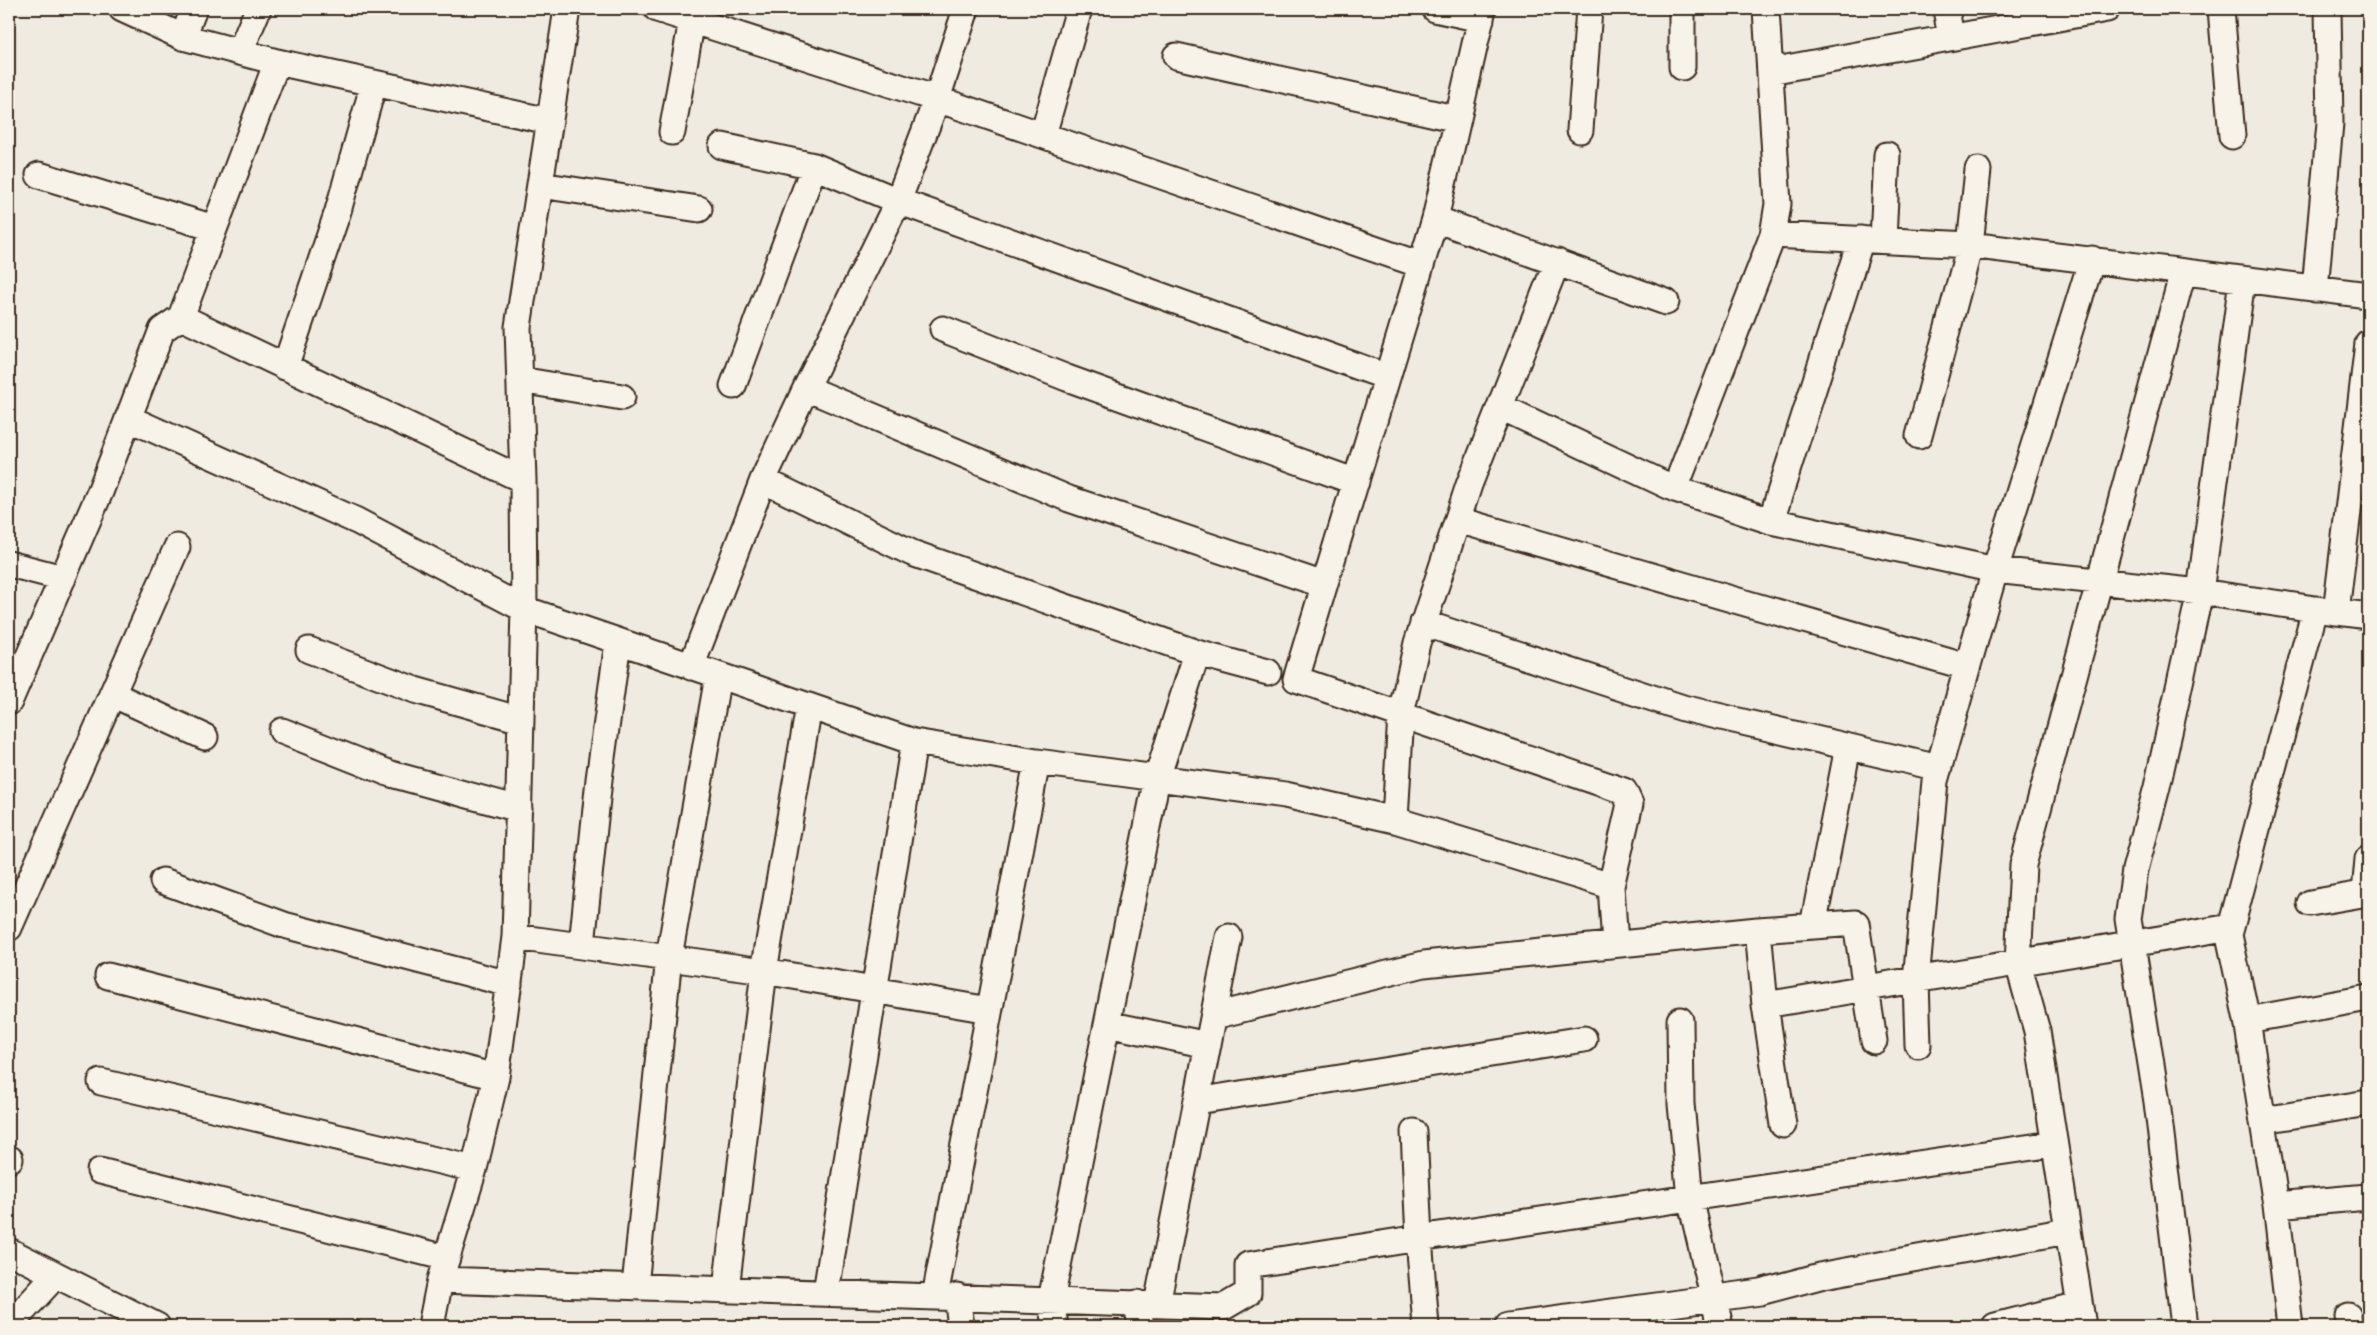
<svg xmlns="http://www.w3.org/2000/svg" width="2377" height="1335" viewBox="0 0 2377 1335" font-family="Caveat,sans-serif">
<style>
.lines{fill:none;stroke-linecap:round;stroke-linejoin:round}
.minor-casing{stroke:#3b2a1e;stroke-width:29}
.minor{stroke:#f7f3e8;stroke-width:25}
</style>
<rect width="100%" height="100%" fill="#efebe0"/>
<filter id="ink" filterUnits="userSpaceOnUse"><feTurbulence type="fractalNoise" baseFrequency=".02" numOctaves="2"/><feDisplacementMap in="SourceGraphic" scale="10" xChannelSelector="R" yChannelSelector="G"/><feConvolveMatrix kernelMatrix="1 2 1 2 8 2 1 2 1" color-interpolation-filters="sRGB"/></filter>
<g filter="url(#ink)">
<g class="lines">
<!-- minor casing -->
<g class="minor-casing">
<path id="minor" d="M122 9 183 37 277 62 549 121
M657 9 937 99 1421 265
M1435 9 1481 19
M1483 9 1435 219 1296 679 1624 791 1630 804 1611 886 1615 944
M1682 9V67
M1946 9 1951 37
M2221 9 2232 136
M183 37 194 9
M240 52 258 9
M1176 56 1458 119
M1770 71 2107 9
M1580 130 1589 9
M672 132 692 20
M1043 135 1079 9
M722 146 814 166 898 201 1387 377
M39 175 214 228
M540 185 699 209
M1435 219 1666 302
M1773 235 1970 245 2368 295
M1883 240 1887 155
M2315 289 2330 123 2328 9
M181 317 523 480
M943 329 1067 378 1356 482
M285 367 338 211 374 83
M520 380 622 397
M733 386 814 166
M806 388 1069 499 1324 585
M1501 407 1675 489 1771 521 1995 570 2200 592 2315 609
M128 418 357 521 524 609 914 742 1037 762 1285 795 1395 820 1611 886
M1919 436 1970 245 1978 170
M763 480 912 553 1197 653 1268 672
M1675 489 1773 235 1778 204 1766 9
M1458 520 1967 667
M1771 521 1861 239
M9 564 63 578
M2336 612 2368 343
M1423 623 1683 708 1939 768
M309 650 415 690 521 720
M691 667 763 480 806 388 898 201 937 99 966 9
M112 694 205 737
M9 702 100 492 162 330 181 317 277 62
M282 731 391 774 519 809
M1395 820 1401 714 1417 643 1469 485 1557 262
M163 881 284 925 509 984
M2365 893 2368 859
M2310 903 2368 893
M1813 926 1848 747
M9 928 177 547
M1758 930 1765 1005 1783 1125
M515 937 764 971 989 1010
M582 945 599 779 618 642
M108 976 496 1077
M1765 1005 2231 927
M1214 1016 1424 964 1758 930 1856 923 1874 1041
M1680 1020 1681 1104 1690 1198 1720 1326
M2247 1020 2368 998
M1107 1024 1208 1045
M1918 1045 1916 980 1935 781 1995 570 2092 259
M101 1082 474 1169
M1197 1101 1584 1039
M2263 1120 2368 1103
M1414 1132 1419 1238 1426 1326
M9 1160 10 1159
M100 1171 447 1258
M2276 1205 2368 1197
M9 1251 157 1326
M440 1280 1224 1307 1248 1293V1265L1419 1238 2053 1144
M635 1286 669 957 718 676
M726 1289 764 971 809 706
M826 1292 914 742
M935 1296 1037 762
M957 1296 961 1326
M1137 1303 1141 1326
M1157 1304 1229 937
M2348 1316 2350 1326
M9 1326 56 1275
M431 1326 440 1280 474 1169 496 1077 515 937 524 609 523 480 518 327 567 9
M1055 1326 1051 1300 1157 778 1197 653
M1508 1326 1760 1292 1824 1275 2067 1231
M1995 1326 2078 1305
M2083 1326 2037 1031 2018 963 2023 865 2183 272
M2184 1326 2157 1102 2128 919 2135 870 2157 787 2200 592 2242 280
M2290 1326 2276 1205 2247 1020 2229 935 2315 609 2368 616"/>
</g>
<!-- minor -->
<use href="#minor" class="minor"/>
</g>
</g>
<!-- margin -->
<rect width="2377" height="1335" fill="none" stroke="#f7f3e8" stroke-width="30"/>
<rect x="15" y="15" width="2347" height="1305" fill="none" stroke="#3b2a1e" stroke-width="2" filter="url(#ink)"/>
</svg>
